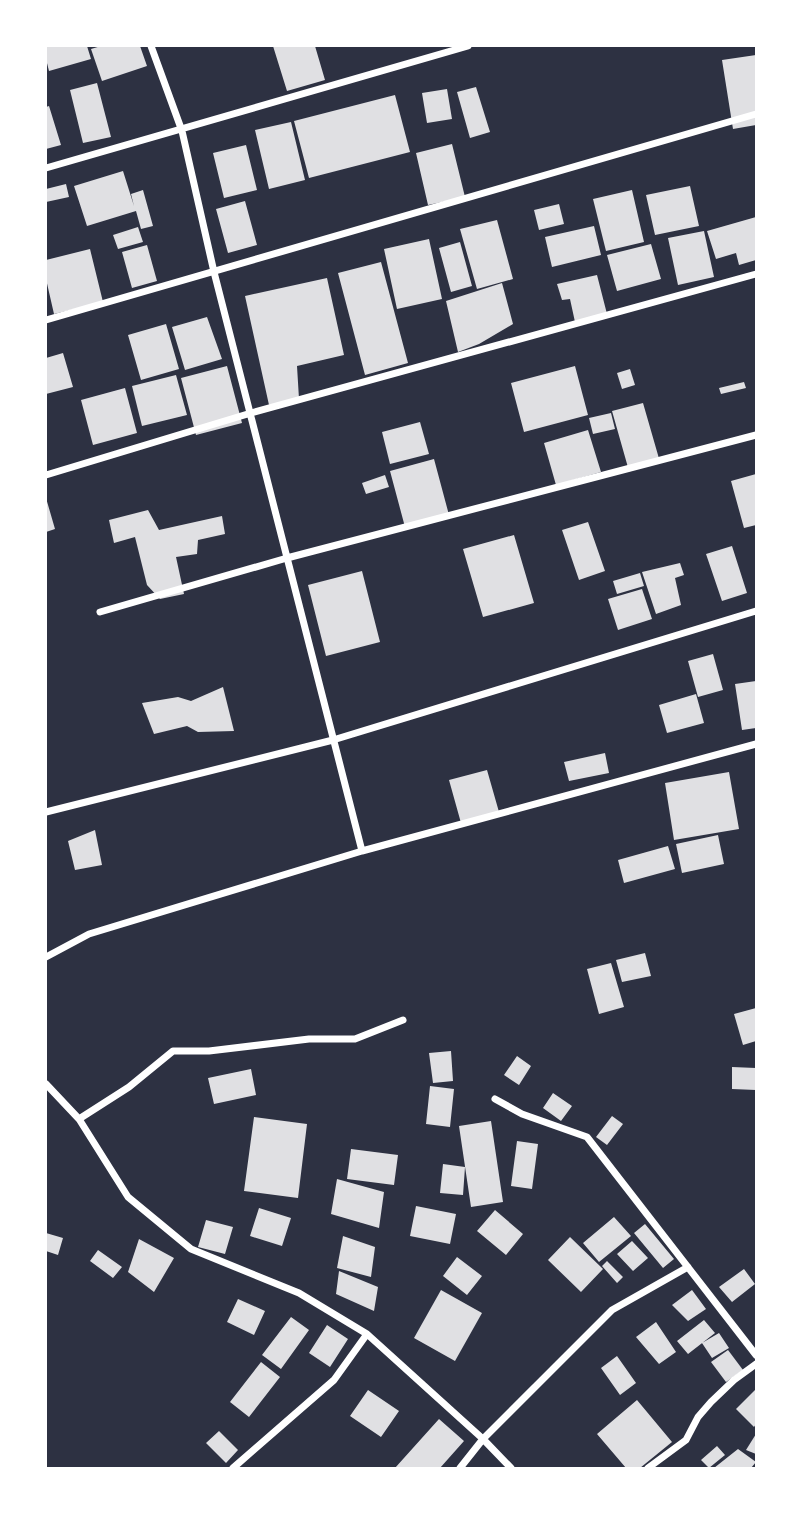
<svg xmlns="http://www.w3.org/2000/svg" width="802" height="1514" viewBox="0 0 802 1514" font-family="'Fira Sans',sans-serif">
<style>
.building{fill:#e0e0e3}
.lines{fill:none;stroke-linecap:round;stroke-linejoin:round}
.minor{stroke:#fff;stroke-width:7}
</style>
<rect width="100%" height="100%" fill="#2d3142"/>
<!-- building -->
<path class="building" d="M46 46H87L91 59 49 71 46 59Z
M101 46H140L147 66 102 81 91 49Z
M273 46H315L325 80 287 91Z
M756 55V125L733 129 722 60Z
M97 83 111 137 83 143 70 90Z
M476 87 490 132 470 138 457 92Z
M447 89 452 119 427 123 422 93Z
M395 95 410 152 309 178 294 121Z
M49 106 61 145 46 149V107Z
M291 122 305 180 269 189 255 130Z
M452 144 465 197 428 205 416 153Z
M246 145 257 190 224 198 213 153Z
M123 171 134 206 131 194 143 190 153 226 141 229 136 211 87 226 74 186Z
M66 184 69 197 46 202V189Z
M690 186 699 226 655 235 646 195Z
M632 190 644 242 606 251 593 199Z
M245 201 257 245 228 253 216 209Z
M559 204 564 224 539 230 534 210Z
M756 217V260L739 265 736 253 716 259 707 231Z
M497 220 513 279 477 289 460 229Z
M594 226 601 255 552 267 545 237Z
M138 227 143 242 118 249 113 235Z
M704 231 714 277 678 285 668 238Z
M429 239 442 299 397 309 384 249Z
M460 242 472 286 451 292 439 248Z
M651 244 661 279 617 291 607 255Z
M147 245 157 281 132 288 122 252Z
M90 249 103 302 54 314 46 279V260Z
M381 262 408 363 365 375 338 273Z
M597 275 607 314 575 322 570 299 562 300 557 284Z
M327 278 344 355 297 366 299 399 269 405 245 296Z
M502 283 513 324 479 344 458 352 446 301Z
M207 317 222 359 185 370 172 327Z
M166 324 179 369 141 380 128 335Z
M63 353 73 387 46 394V358Z
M227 366 242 423 196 435 181 378Z
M575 366 588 415 524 432 511 383Z
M630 369 635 385 622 389 617 373Z
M176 375 187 415 142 426 132 386Z
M744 382 746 388 721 394 719 388Z
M125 388 137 433 93 445 81 400Z
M643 403 660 462 629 471 612 411Z
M611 413 615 429 593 434 589 418Z
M420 422 429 454 390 464 382 432Z
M588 430 601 472 556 485 544 443Z
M434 459 449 515 405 527 390 471Z
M756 474V525L744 528 731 481Z
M385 475 389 487 366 494 362 483Z
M46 498 55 529 46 532Z
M148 510 159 530 222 516 225 534 198 540 197 554 176 557 184 594 160 599 147 585 135 537 114 543 109 520Z
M588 522 605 571 579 580 562 530Z
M514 535 534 603 483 617 463 549Z
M732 546 747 593 722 601 706 554Z
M680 563 684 575 675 578 681 605 656 614 642 572Z
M362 571 380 642 326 656 308 585Z
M640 573 644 586 617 594 613 581Z
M642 589 652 619 618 630 608 599Z
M713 654 723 690 698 697 688 661Z
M756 681V728L742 730 735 684Z
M223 687 234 731 198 732 187 726 154 734 142 703 178 697 191 701Z
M696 694 704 723 667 733 659 705Z
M605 753 609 773 569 781 564 762Z
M487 770 499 812 461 823 449 780Z
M729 772 739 829 674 840 665 783Z
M95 830 102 865 75 870 68 841Z
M718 835 724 864 682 873 676 844Z
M668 846 675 869 624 883 618 860Z
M645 953 651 976 622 982 616 960Z
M611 963 624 1007 599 1014 587 969Z
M756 1008V1041L743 1045 734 1014Z
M451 1051 453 1081 433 1083 429 1053Z
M517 1056 531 1066 519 1085 504 1075Z
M732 1067 756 1068V1090L732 1089Z
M251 1069 256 1095 214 1104 208 1078Z
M430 1086 454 1089 450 1127 426 1124Z
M553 1093 572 1106 561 1121 543 1108Z
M612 1116 623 1124 607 1145 596 1137Z
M254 1117 307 1124 298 1198 244 1191Z
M491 1121 503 1202 471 1207 459 1126Z
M517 1141 538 1144 532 1189 511 1186Z
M351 1149 398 1155 394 1185 347 1179Z
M443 1164 465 1167 463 1195 440 1193Z
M337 1179 384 1192 379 1228 331 1214Z
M416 1206 456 1214 450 1244 410 1236Z
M259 1208 291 1218 282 1246 250 1236Z
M495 1210 523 1234 506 1255 477 1231Z
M614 1217 631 1236 599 1262 583 1243Z
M206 1220 233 1227 225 1254 198 1247Z
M645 1224 674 1259 663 1268 634 1233Z
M46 1233 63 1238 58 1255 46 1251Z
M343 1236 375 1247 371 1277 337 1268Z
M570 1237 603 1269 581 1292 548 1260Z
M139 1239 174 1258 154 1292 128 1272Z
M632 1241 648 1258 633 1271 617 1254Z
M98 1250 122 1267 113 1278 90 1261Z
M457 1257 482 1276 467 1295 443 1276Z
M607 1261 623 1277 617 1283 602 1266Z
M744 1269 755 1284 732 1302 719 1287Z
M339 1271 378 1287 374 1311 336 1294Z
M441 1290 482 1313 455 1361 414 1338Z
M692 1290 706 1309 688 1321 672 1305Z
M238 1299 265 1311 254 1335 227 1322Z
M291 1317 309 1330 281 1369 262 1355Z
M704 1320 715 1333 688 1354 677 1341Z
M656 1322 676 1352 659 1364 636 1337Z
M327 1325 348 1339 330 1367 309 1353Z
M719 1333 729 1348 712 1358 702 1343Z
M728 1350 743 1370 726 1382 711 1362Z
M617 1356 636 1383 620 1395 601 1368Z
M261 1362 280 1377 249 1417 230 1402Z
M368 1390 399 1411 381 1437 350 1416Z
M755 1390 756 1391V1424L754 1427 736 1409Z
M637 1400 672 1442 640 1468H626L597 1434Z
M439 1419 464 1441 440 1468H395Z
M219 1431 238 1450 226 1463 206 1443Z
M756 1434V1454L746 1450Z
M717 1446 725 1455 709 1468 701 1460Z
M738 1449 756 1462 751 1468H714Z"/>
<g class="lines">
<!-- minor -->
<path class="minor" d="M151 46 182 131 214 272 362 851
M46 168 468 46
M46 320 756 114
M46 475 251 413 756 274
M100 612 287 558 756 435
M46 812 333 740 756 611
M46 957 89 934 362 851 756 744
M46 1084 79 1119 128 1197 191 1249 299 1293 367 1334 483 1439 511 1468
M495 1099 522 1114 587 1137 756 1355
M79 1119 129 1087 173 1051H209L309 1039H355L403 1020
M233 1468 334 1380 367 1334
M460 1468 483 1439 612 1310 688 1267
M648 1468 686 1440 698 1417 711 1402 734 1380 756 1364"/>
</g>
<!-- border -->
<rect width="802" height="1514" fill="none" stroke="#ffffff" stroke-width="94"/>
</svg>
